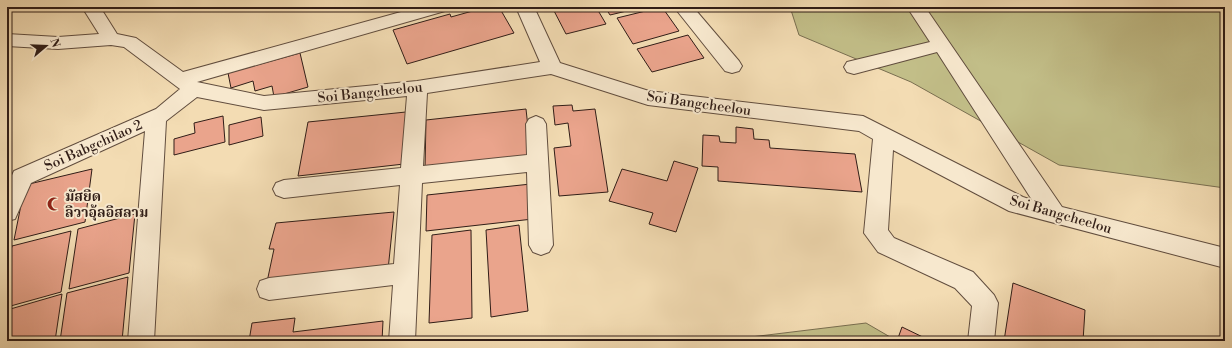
<svg xmlns="http://www.w3.org/2000/svg" width="1232" height="348" viewBox="0 0 1232 348" font-family="'Libre Bodoni','Noto Serif Thai',serif">
<style>
.green{fill:#c2be88;stroke:#796e50}
.building{fill:#eaa48c;stroke:#301d17}
.lines{fill:none;stroke-linecap:round;stroke-linejoin:round}
.minor-casing{stroke:#614d3e;stroke-width:2}
.minor{fill:#f7e8ce;fill-rule:evenodd}
.labels{text-anchor:middle;stroke-width:4;stroke-linejoin:round;paint-order:stroke}
.street-label{font-size:14px;fill:#301d17;stroke:#f7e8ce}
.poi-label{font-size:14px;font-weight:bold;fill:#301d17;stroke:#f7e8ce;text-anchor:start}
</style>
<rect width="100%" height="100%" fill="#f3dcb3"/>
<filter id="stains"><feTurbulence type="fractalNoise" baseFrequency=".005" numOctaves="4"/><feColorMatrix values="0 0 0 0 .2 0 0 0 0 .09 0 0 0 0 .02 0 0 0 .5 -.17"/></filter>
<radialGradient id="worn" r=".72"><stop offset=".6" stop-color="#630" stop-opacity="0"/><stop offset="1" stop-color="#630" stop-opacity=".3"/></radialGradient>
<!-- green -->
<path class="green" d="M790 7H1225V188L1059 165 911 82 799 35Z
M866 323 897 341H718Z"/>
<!-- building -->
<path class="building" d="M487 7H499L514 33 407 64 393 30 450 14 451 17Z
M552 7H596L606 24 566 34Z
M605 7H634L635 9 610 15Z
M662 7 679 31 633 44 617 18Z
M688 35 704 58 652 72 637 49Z
M300 53 308 87 274 97 272 86 255 91 253 81 231 88 228 73Z
M572 105 573 111 595 109 608 192 559 196 554 148 571 146 568 123 555 125 553 106Z
M526 109 531 155 425 168 426 120Z
M406 112 404 164 298 176 308 122Z
M223 116 225 142 174 155V139L195 133 194 123Z
M261 117 263 136 229 145V125Z
M736 127 753 129 754 139 769 140 770 148 855 154 862 192 718 181V167L702 166 703 135 719 136 720 142 736 143Z
M674 161 698 168 676 232 649 224 653 213 609 201 622 169 667 181Z
M92 169 85 222 14 240 25 185Z
M531 184 533 219 426 231 427 195Z
M394 212 388 270 267 282 274 249H269L276 223Z
M135 214 129 273 69 289 78 229Z
M519 225 528 311 491 317 486 230Z
M471 230 472 318 429 323 432 235Z
M71 231 61 292 7 307V269L12 246Z
M128 277 122 341H60L67 293Z
M1013 283 1085 310 1083 341H1004Z
M62 294 55 341H7V310Z
M295 318 293 332 383 321 382 341H249L252 323Z
M902 327 931 341H897Z"/>
<g class="lines">
<!-- minor casing -->
<g class="minor-casing">
<path id="minor" d="M82 7H100L117 34 136 38 183 72 419 7H448L445 11 197 82 264 96 417 81 540 62 516 7H534L560 63 649 91 863 116 1023 197 1032 200 937 52 854 74 847 72 844 67 847 62 930 42 907 7H925L1062 207 1225 248V268L1009 211 893 150 888 230 894 238 973 272 994 295 998 303 994 341H968L972 306 955 288 878 252 864 233 873 139 859 131 648 105 551 74 427 93 423 166 527 155 526 124 529 119 536 116 543 119 546 124 553 245 549 252 541 255 533 252 529 245 527 172 422 183 415 341H389L393 285 269 300 260 297 257 289 260 281 269 278 394 264 400 185 284 198 276 195 273 189 276 183 284 180 401 168 407 96 264 110 197 97 166 121 154 341H128L145 131 31 183 15 219 7 221V186L14 171 156 109 180 89 124 47 111 45 58 49 7 46V34L58 37 99 34Z
M674 7H693L739 61 742 66 739 71 732 73 725 71Z"/>
</g>
<!-- minor -->
<use href="#minor" class="minor"/>
</g>
<!-- icons -->
<defs>
<g id="mosque-bare" transform="scale(1.08)"><path d="M3.5-4.9A6 6 0 1 0 3.5 4.9A5 5 0 1 1 3.5-4.9Z" fill="#8f2418" stroke="#f7e8ce" stroke-width="2.5" paint-order="stroke"/></g>
</defs>
<g fill-rule="evenodd">
<use href="#mosque-bare" x="54" y="204"/>
</g>
<g class="labels">
<!-- street labels -->
<g class="street-label">
<text transform="translate(370 92) rotate(-6)" y="5">Soi Bangcheelou</text>
<text transform="translate(699 103) rotate(8)" y="5">Soi Bangcheelou</text>
<text transform="translate(93 145) rotate(-24)" y="5">Soi Babgchilao 2</text>
<text transform="translate(1061 214) rotate(16)" y="5">Soi Bangcheelou</text>
</g>
<!-- poi labels -->
<g class="poi-label">
<text x="65" y="201">มัสยิด<tspan x="65" dy="16">ลิวาอุ้ลอิสลาม</tspan></text>
</g>
</g>
<!-- margin -->
<rect width="1232" height="348" fill="none" stroke="#f3dcb3" stroke-width="24"/>
<rect x="8" y="8" width="1216" height="332" fill="none" stroke="#301d17" stroke-width="2"/>
<rect x="12" y="12" width="1208" height="324" fill="none" stroke="#301d17"/>
<!-- north arrow -->
<g transform="translate(46 46) rotate(71)" stroke="#f7e8ce" stroke-width="3" paint-order="stroke">
<path d="M0-3L7 15L0 10L-7 15Z" fill="#301d17"/>
<text y="-6" font-size="11" font-weight="bold" text-anchor="middle" fill="#301d17">N</text>
</g>
<rect width="100%" height="100%" filter="url(#stains)"/>
<rect width="100%" height="100%" fill="url(#worn)"/>
</svg>
